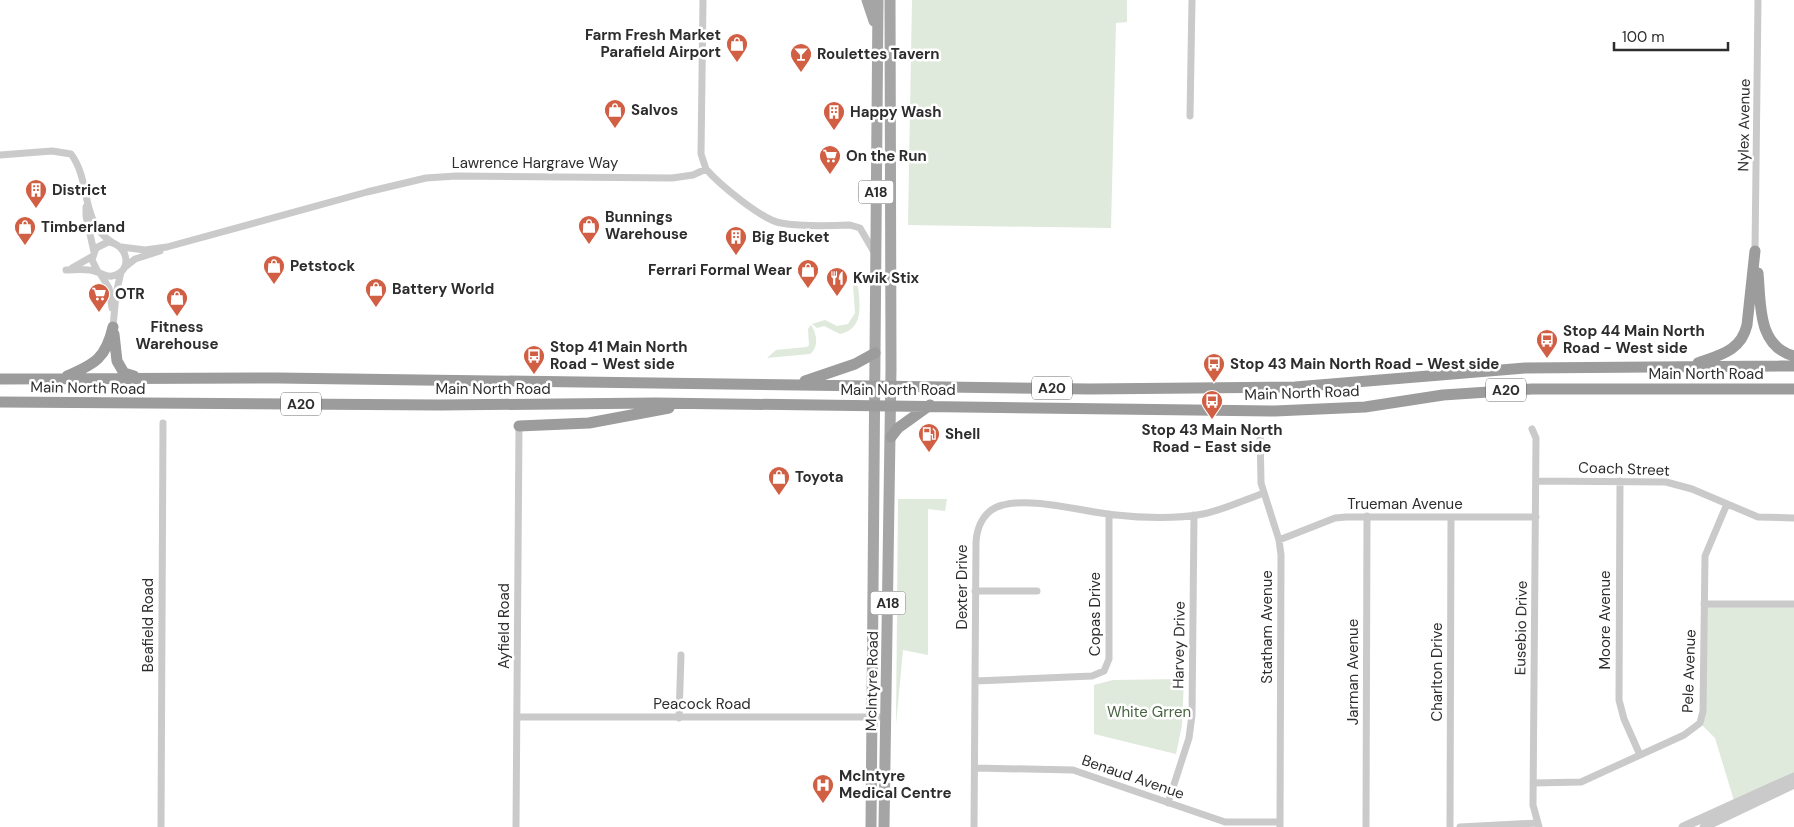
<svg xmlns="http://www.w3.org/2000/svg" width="1794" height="827" viewBox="0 0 1794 827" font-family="'DM Sans',sans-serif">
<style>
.green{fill:#dfe9dc}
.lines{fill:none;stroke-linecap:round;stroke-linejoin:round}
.minor{stroke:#cacaca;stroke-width:7}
.tertiary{stroke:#cacaca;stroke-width:9}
.primary{stroke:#a5a5a5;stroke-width:11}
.trunk{stroke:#9c9c9c;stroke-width:11}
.labels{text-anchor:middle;stroke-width:5;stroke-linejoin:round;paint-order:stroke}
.shield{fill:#fff;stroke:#6c6c6c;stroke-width:1}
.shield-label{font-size:14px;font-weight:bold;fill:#2d2d2d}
.poi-label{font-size:15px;font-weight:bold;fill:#2d2d2d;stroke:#fff;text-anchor:start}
.street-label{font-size:15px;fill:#2d2d2d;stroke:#fff}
.park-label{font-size:15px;fill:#476340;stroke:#fff}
</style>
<rect width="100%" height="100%" fill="#fff"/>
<!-- green -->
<path class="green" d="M912 0H1127V22L1116 23 1111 228 908 225Z
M853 285 858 286C860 305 864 329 840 334L824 326 817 328 812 324 825 320 837 326 848 324 855 313Z
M811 325C817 333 819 347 810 354L767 358 776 350 807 347 809 345 808 329Z
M898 499H947L945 511 928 509V655L903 650 896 725Z
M1704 604H1794V777L1735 804 1715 738 1700 723Z
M1184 679 1182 725 1176 754 1094 734V685L1113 680Z"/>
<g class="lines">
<!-- minor -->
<path class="minor" d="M703 0 701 154 706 169
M1190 116 1192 0
M0 155 52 151 71 154C92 182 79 222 113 243
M86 207V216L94 252
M121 247 145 250 167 247 367 192 426 178 456 176 672 178 693 175 706 169C719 184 762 220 781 223 803 227 828 226 850 225L860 228 874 252
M1755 251 1758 0
M125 267 135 259 160 251
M72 268 93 256
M66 270C76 270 88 268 97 272 103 274 106 277 112 276 134 272 128 244 108 242L96 248 92 260 98 272
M101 275 109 288 112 308
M113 327 116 294 121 272
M1532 429 1536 438 1533 805 1539 827
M1260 430 1261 483 1279 540 1281 555 1280 827
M1536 481 1666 482 1692 489 1758 517 1794 518
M1620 481 1619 700 1624 719 1640 755
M1279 540 1335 518 1346 517H1536
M975 591H1037
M1704 604H1794
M975 681 1092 676 1104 671 1109 659V514
M517 717H886
M679 718 681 655
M975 768 1073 770 1225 822H1280
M1533 783 1581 782 1684 735 1700 723 1703 711 1705 556 1727 504
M1168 803 1189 738 1192 715 1194 515
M161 827 163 423
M516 827 519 426
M974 827 976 542C977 525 985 509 1003 505 1032 497 1085 512 1116 515 1141 518 1178 519 1203 514 1223 510 1244 500 1264 493
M1366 827 1367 516
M1450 827 1451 517
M1460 827 1538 823"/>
<!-- tertiary -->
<path class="tertiary" d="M1683 827 1794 777
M1704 827 1794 784"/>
<!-- primary -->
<path class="primary" d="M867 0 874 21
M871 827 878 0
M884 827 891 369 890 0"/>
<!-- trunk -->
<path class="trunk" d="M1758 273C1761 304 1757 346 1794 356
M114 334 117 361 124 373 134 376
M1698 363C1720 355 1741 351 1747 325L1755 251
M67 376C95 364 106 358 113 327
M0 379 278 378 1089 389 1295 387 1525 368 1794 366
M805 381 855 364 875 353
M0 402 441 405 656 403 1275 411 1365 407 1443 395 1532 389H1794
M519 426 589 423 669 408
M891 437 898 428 930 405"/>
</g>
<!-- icons -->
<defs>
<g id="shop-pin" transform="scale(1.125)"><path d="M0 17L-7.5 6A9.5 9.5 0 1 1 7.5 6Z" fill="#d05f43" stroke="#fff"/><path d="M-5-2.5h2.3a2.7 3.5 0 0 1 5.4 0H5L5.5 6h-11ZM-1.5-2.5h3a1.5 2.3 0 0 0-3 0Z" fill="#fff"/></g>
<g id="bar-pin" transform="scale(1.125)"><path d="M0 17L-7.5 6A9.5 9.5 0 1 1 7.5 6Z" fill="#d05f43" stroke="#fff"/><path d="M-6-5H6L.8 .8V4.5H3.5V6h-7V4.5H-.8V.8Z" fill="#fff"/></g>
<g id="building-pin" transform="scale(1.125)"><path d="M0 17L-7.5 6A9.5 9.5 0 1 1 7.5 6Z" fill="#d05f43" stroke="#fff"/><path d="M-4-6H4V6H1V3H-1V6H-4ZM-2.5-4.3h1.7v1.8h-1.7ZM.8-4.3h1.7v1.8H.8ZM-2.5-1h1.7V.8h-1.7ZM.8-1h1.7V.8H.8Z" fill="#fff"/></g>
<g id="supermarket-pin" transform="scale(1.125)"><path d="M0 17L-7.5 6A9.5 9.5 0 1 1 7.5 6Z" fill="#d05f43" stroke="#fff"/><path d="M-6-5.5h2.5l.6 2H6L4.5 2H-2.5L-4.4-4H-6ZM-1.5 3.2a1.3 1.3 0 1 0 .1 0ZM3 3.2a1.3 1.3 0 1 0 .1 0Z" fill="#fff"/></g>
<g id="restaurant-pin" transform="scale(1.125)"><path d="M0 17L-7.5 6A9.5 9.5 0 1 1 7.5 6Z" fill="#d05f43" stroke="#fff"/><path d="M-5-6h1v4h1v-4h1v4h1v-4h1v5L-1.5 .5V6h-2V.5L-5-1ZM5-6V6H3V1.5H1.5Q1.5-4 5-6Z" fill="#fff"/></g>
<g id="bus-pin" transform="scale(1.125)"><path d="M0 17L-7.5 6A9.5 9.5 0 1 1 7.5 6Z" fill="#d05f43" stroke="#fff"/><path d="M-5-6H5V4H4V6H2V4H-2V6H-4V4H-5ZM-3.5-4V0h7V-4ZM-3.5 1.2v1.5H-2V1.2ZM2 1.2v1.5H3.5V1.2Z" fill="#fff"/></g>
<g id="fuel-pin" transform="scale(1.125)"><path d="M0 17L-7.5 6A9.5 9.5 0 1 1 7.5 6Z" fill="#d05f43" stroke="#fff"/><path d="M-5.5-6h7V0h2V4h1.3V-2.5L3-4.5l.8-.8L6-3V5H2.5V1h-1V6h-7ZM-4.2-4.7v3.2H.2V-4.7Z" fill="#fff"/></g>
<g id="hospital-pin" transform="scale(1.125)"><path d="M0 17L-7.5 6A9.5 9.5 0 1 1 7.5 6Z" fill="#d05f43" stroke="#fff"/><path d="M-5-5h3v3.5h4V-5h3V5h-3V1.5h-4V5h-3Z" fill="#fff"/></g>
</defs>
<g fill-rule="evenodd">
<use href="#shop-pin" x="737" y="44"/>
<use href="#bar-pin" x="801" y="54"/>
<use href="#shop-pin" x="615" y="110"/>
<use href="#building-pin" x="834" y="112"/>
<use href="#supermarket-pin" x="830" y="156"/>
<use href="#building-pin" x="36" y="190"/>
<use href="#shop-pin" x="589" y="226"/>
<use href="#shop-pin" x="25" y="227"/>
<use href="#building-pin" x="736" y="237"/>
<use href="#shop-pin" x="274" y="266"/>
<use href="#shop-pin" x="808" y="270"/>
<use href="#restaurant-pin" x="837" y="278"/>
<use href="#shop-pin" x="376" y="289"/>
<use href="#supermarket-pin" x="99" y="294"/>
<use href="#shop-pin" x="177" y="298"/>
<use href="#bus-pin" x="1547" y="340"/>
<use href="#bus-pin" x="534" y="356"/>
<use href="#bus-pin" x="1214" y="364"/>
<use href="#bus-pin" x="1212" y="401"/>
<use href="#fuel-pin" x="929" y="434"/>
<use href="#shop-pin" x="779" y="477"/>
<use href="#hospital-pin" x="823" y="785"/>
</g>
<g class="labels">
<!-- shield labels -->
<g class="shield">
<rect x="858.5" y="180.5" width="35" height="23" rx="4"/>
<rect x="1032" y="376.5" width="40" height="23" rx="4"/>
<rect x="1486" y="378.5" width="40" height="23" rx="4"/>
<rect x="281" y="392.5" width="40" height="23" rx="4"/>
<rect x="870.5" y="591.5" width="35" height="23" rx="4"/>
</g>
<g class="shield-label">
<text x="876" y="197">A18</text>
<text x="1052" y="393">A20</text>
<text x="1506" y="395">A20</text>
<text x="301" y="409">A20</text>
<text x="888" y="608">A18</text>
</g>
<!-- poi labels -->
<g class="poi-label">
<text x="721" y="40" text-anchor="end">Farm Fresh Market<tspan x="721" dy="17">Parafield Airport</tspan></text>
<text x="817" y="59">Roulettes Tavern</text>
<text x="631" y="115">Salvos</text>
<text x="850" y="117">Happy Wash</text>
<text x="846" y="161">On the Run</text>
<text x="52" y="195">District</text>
<text x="605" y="222">Bunnings<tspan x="605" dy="17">Warehouse</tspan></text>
<text x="41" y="232">Timberland</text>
<text x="752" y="242">Big Bucket</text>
<text x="290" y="271">Petstock</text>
<text x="792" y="275" text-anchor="end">Ferrari Formal Wear</text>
<text x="853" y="283">Kwik Stix</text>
<text x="392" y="294">Battery World</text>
<text x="115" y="299">OTR</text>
<text x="177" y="332" text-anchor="middle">Fitness<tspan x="177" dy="17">Warehouse</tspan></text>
<text x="1563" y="336">Stop 44 Main North<tspan x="1563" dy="17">Road - West side</tspan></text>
<text x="550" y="352">Stop 41 Main North<tspan x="550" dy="17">Road - West side</tspan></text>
<text x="1230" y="369">Stop 43 Main North Road - West side</text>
<text x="1212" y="435" text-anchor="middle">Stop 43 Main North<tspan x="1212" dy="17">Road - East side</tspan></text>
<text x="945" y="439">Shell</text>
<text x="795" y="482">Toyota</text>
<text x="839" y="781">McIntyre<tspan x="839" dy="17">Medical Centre</tspan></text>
</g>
<!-- street labels -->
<g class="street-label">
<text transform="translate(1744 125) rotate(-89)" y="5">Nylex Avenue</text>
<text x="535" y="168">Lawrence Hargrave Way</text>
<text x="1706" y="379">Main North Road</text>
<text transform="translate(88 388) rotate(1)" y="5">Main North Road</text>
<text x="493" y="394">Main North Road</text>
<text x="898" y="395">Main North Road</text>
<text transform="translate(1302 393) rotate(-2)" y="5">Main North Road</text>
<text transform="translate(1624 469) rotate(2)" y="5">Coach Street</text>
<text x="1405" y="509">Trueman Avenue</text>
<text transform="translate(962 587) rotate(-90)" y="5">Dexter Drive</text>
<text transform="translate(1095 614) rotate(-90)" y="5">Copas Drive</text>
<text transform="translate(1605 620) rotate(-90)" y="5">Moore Avenue</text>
<text transform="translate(148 625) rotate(-90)" y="5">Beafield Road</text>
<text transform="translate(504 626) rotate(-90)" y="5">Ayfield Road</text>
<text transform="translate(1267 627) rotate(-90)" y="5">Statham Avenue</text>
<text transform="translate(1521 628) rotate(-89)" y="5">Eusebio Drive</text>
<text transform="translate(1179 645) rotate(-89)" y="5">Harvey Drive</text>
<text transform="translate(1689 671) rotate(-88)" y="5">Pele Avenue</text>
<text transform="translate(1353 672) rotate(-90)" y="5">Jarman Avenue</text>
<text transform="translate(1437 672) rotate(-90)" y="5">Charlton Drive</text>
<text transform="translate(872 681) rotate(-89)" y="5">McIntyre Road</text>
<text x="702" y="709">Peacock Road</text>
<text transform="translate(1133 777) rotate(19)" y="5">Benaud Avenue</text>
</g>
<!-- park labels -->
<g class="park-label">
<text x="1149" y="717">White Grren</text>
</g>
</g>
<!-- scale -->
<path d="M1614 42v8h114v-8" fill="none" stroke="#2d2d2d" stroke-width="2.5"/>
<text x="1622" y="42" font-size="15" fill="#2d2d2d" stroke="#ffffff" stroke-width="4" paint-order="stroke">100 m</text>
</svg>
